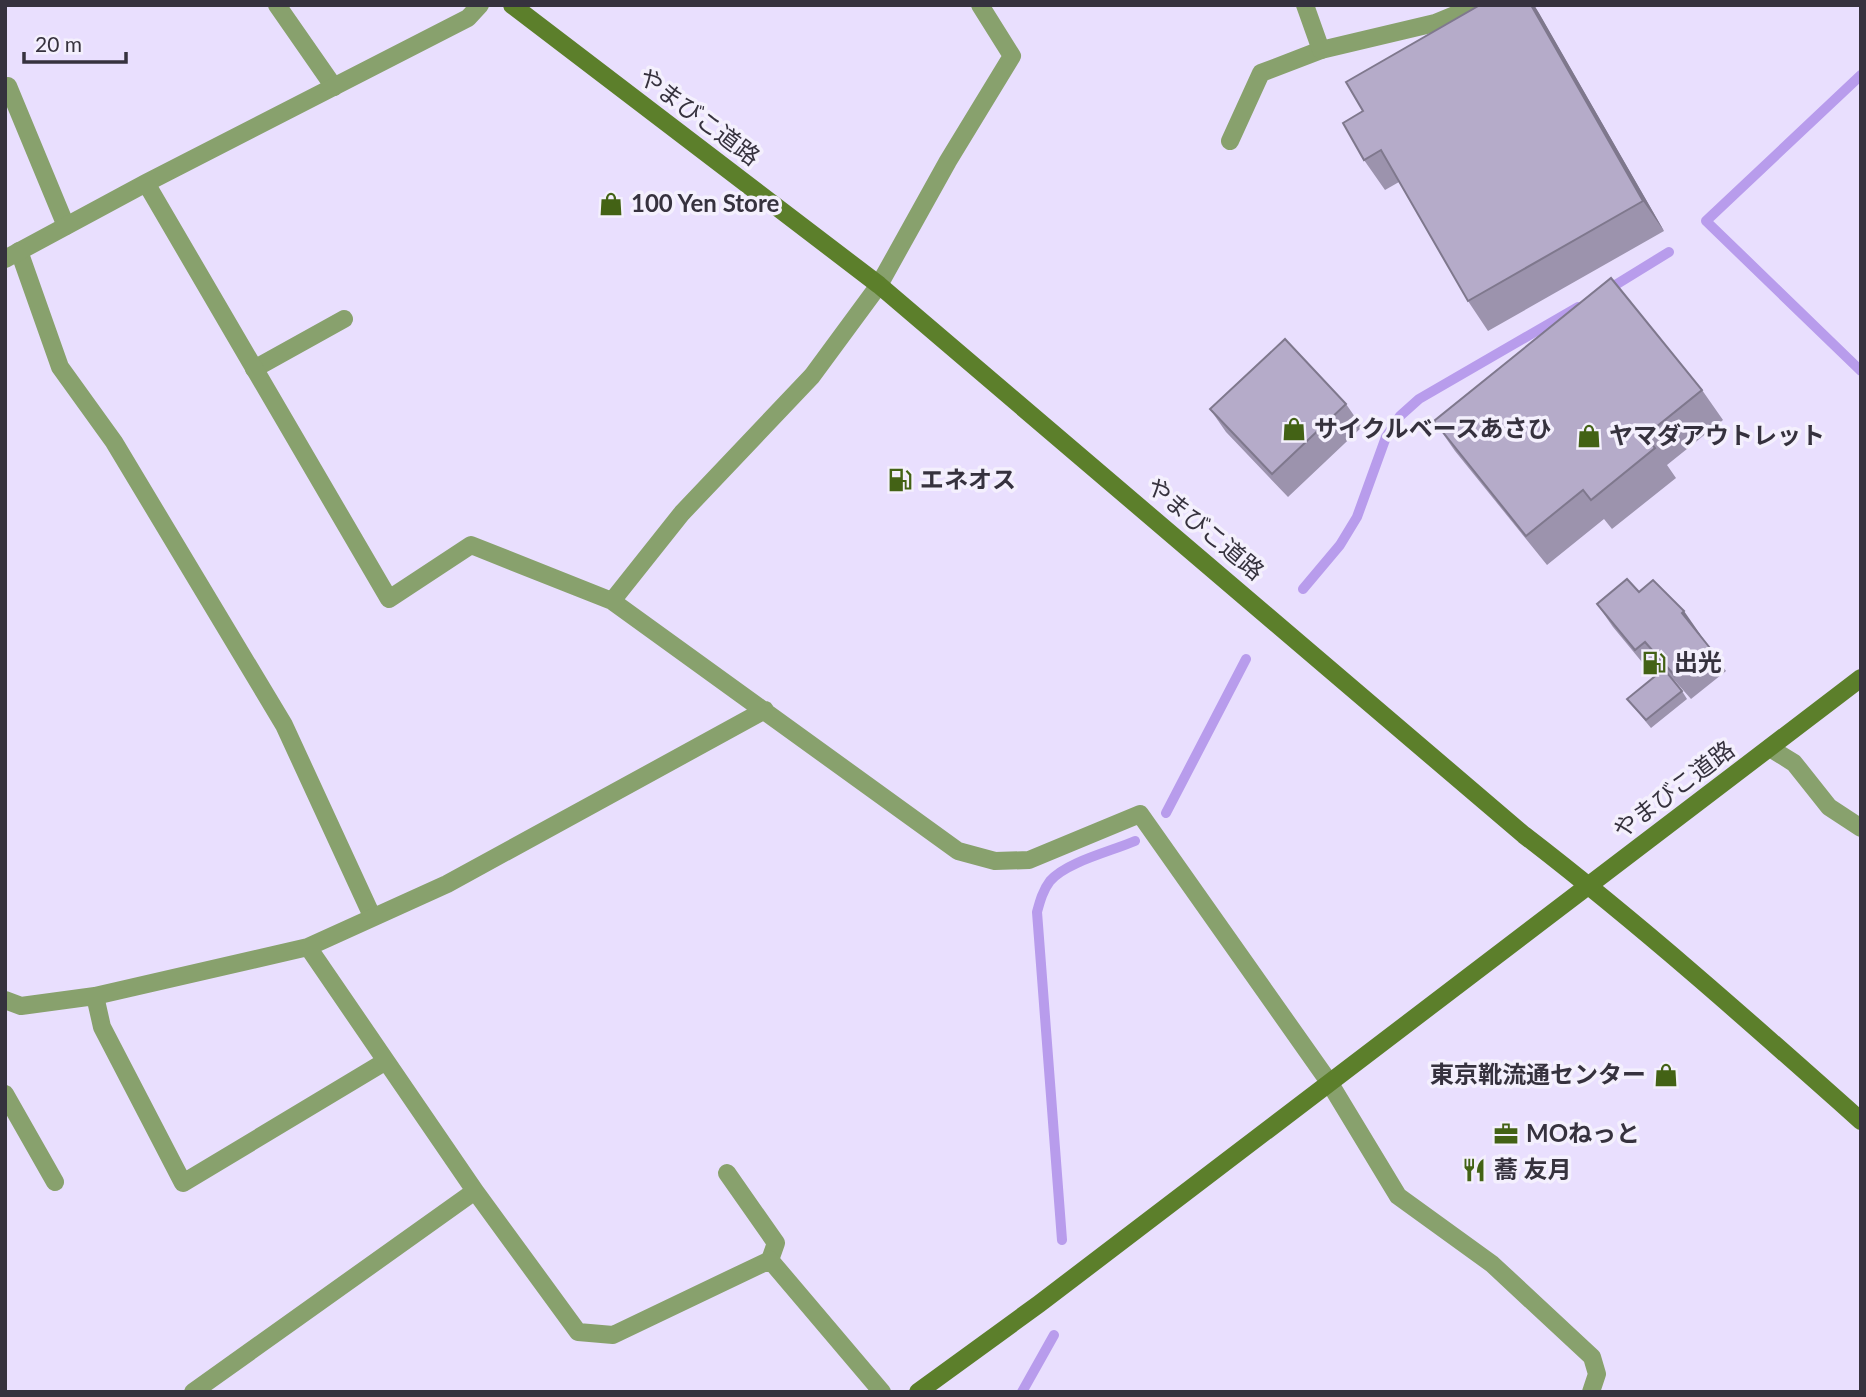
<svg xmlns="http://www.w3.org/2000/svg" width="1866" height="1397" viewBox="0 0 1866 1397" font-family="Lato,'Noto Sans JP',sans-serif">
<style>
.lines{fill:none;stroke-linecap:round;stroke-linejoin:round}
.stream{stroke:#b89cec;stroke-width:10}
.lane{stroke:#88a16d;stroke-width:18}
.street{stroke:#88a16d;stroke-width:18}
.secondary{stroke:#5c7f2b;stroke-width:18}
.wall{fill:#9c93ad}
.shaded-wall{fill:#7f788d}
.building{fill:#b5abc9;stroke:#7f788d;stroke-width:2}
.labels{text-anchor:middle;stroke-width:7;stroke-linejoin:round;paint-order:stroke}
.street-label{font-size:24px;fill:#36323e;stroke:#f4f0fd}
.poi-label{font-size:24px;font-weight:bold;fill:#36323e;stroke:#f4f0fd;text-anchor:start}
</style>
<rect width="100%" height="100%" fill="#e9dffe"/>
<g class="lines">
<!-- stream -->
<path class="stream" d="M1861 75 1706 221 1861 371
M1604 292 1669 252
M1303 589 1340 545 1357 517 1386 437 1400 416 1419 399 1578 307
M1166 813 1246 659
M1062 1240 1037 912C1040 901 1043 890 1050 881 1066 862 1112 851 1135 841
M1022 1392 1054 1335"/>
<!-- lane -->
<path class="lane" d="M277 5 334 87
M8 86 66 226
M1230 141 1261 73 1321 50
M19 251 60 367 114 442 284 725 372 916
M254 369 344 319
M1329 1082 1398 1196 1492 1264 1592 1357 1597 1374 1591 1392
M5 1094 55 1182
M727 1173 776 1243 770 1260"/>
<!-- street -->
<path class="street" d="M1305 5 1321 50 1435 23 1479 5
M146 183 389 599 471 545 612 601 958 851 995 861 1029 860 1140 814 1329 1082
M5 259 146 183 468 18 480 5
M612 601 682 513 812 376 879 285 948 161 1012 56 980 5
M1770 748 1794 763 1829 807 1861 828
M308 947 475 1191 578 1332 613 1335 770 1260 882 1392
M95 996 102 1027 183 1183 386 1061
M5 1000 21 1006 95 996 308 947 447 884 765 710
M193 1392 475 1191"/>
<!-- secondary -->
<path class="secondary" d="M512 5 879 285 1524 835C1641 925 1751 1023 1861 1121
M918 1392 1039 1304 1861 678"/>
</g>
<!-- wall -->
<path class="wall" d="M1480 5H1534L1664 231 1488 331 1468 301 1399 182 1385 190 1364 160 1363 111Z
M1702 390 1723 420 1667 465 1676 478 1612 529 1604 519 1547 565 1455 451 1434 421Z
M1346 404 1362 427 1288 497 1226 432 1210 409Z
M1639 592 1700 634 1726 671 1691 699 1661 665 1651 673 1613 627 1597 604Z
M1682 691 1687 699 1651 728 1627 699Z"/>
<!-- shaded-wall -->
<path class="shaded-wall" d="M1531 5H1534L1539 13 1664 231 1643 201Z
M1684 611 1700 634 1698 636 1682 613Z"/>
<!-- building -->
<path class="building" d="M1480 5H1531L1643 201 1468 301 1381 150 1364 160 1343 123 1363 111 1346 82Z
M1611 278 1702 390 1645 436 1655 448 1591 500 1583 490 1526 536 1434 421Z
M1285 339 1346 404 1272 474 1210 409Z
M1627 579 1639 592 1653 580 1684 611 1682 613 1710 648 1675 676 1645 642 1635 650 1597 604Z
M1664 669 1682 691 1646 720 1627 699Z"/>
<!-- icons -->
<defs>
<g id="shop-bare" transform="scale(1.89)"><path d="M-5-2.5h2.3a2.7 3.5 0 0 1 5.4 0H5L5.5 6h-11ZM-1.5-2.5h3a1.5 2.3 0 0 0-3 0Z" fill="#436215" stroke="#f4f0fd" stroke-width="2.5" paint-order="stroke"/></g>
<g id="fuel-bare" transform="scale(1.89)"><path d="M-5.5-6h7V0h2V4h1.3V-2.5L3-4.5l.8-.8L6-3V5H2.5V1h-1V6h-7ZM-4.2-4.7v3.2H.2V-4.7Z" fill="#436215" stroke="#f4f0fd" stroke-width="2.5" paint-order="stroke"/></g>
<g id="office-bare" transform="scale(1.89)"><path d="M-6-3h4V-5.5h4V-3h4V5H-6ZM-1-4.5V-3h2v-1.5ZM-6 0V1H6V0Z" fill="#436215" stroke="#f4f0fd" stroke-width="2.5" paint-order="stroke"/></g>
<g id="restaurant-bare" transform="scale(1.89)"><path d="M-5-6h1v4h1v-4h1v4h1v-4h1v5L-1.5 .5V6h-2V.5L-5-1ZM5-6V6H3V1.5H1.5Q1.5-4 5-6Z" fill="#436215" stroke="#f4f0fd" stroke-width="2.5" paint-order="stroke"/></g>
</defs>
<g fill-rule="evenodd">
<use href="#shop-bare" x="611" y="204"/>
<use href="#shop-bare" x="1294" y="429"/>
<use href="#shop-bare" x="1589" y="436"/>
<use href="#fuel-bare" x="900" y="480"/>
<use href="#fuel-bare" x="1654" y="663"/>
<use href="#shop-bare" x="1666" y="1075"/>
<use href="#office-bare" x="1506" y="1134"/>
<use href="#restaurant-bare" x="1474" y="1170"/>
</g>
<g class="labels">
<!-- street labels -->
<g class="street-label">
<text transform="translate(699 117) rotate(37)" y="8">やまびこ道路</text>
<text transform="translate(1205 529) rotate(40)" y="8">やまびこ道路</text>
<text transform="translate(1674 790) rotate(-37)" y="8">やまびこ道路</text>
</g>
<!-- poi labels -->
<g class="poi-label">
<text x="631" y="212">100 Yen Store</text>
<text x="1314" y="437">サイクルベースあさひ</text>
<text x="1609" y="444">ヤマダアウトレット</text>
<text x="920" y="488">エネオス</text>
<text x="1674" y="671">出光</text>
<text x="1646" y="1083" text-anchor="end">東京靴流通センター</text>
<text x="1526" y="1142">MOねっと</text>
<text x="1494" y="1178">蕎 友月</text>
</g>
</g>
<!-- border -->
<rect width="1866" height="1397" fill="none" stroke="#36323e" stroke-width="14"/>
<!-- scale -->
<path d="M24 52v10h102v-10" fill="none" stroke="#36323e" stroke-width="3.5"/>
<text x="35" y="52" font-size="21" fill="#36323e" stroke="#f4f0fd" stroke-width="5" paint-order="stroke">20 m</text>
</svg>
